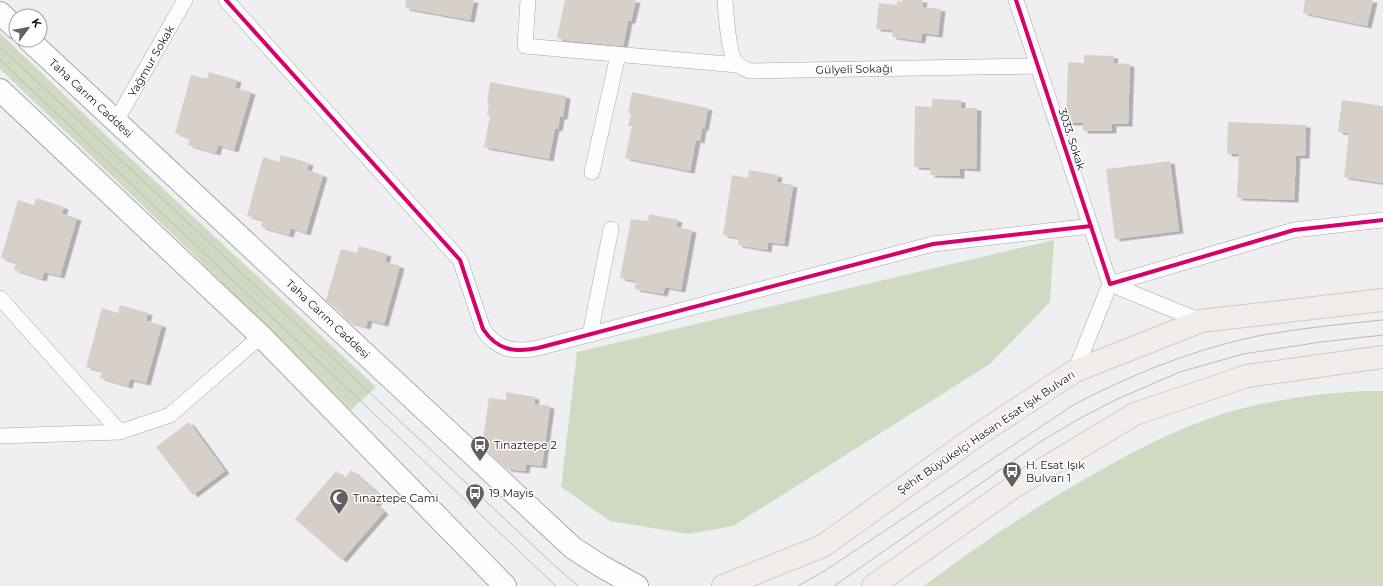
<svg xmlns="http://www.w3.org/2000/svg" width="1383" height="586" viewBox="0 0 1383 586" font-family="Montserrat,sans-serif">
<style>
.green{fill:#d0dac3}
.building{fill:#d7d0c8;filter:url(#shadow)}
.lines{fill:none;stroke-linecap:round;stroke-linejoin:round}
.street-casing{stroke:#a8a7a9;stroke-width:16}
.secondary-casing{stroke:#a8a7a9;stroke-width:24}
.primary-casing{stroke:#cbcbcc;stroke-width:24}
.street{stroke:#fdfdfd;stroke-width:15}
.secondary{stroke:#fdfdfd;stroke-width:22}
.primary{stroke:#f2edeb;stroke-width:22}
.tram{stroke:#b9b9bb;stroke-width:1}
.cycleway-casing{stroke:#fff;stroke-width:6}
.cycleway{stroke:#d6006c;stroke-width:4}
.labels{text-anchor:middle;stroke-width:3;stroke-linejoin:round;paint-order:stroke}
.street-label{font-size:11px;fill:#151516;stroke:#fff}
.poi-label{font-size:11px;fill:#151516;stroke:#fff;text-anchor:start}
</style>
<defs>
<filter id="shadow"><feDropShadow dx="4.5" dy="2.5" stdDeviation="0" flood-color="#0004"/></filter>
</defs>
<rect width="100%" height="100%" fill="#efeff1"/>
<!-- green -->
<path class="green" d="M0 33 112 141 376 387 351 410 188 249 0 69Z
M1054 240 1050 302 990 364 733 526 689 534 610 521 561 487 577 352Z
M1362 391H1383V586H924C974 548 1026 513 1080 482 1126 455 1171 431 1222 414 1268 400 1315 394 1362 391Z"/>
<!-- building -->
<path class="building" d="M406 0H474L470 20 405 8Z
M565 0H636L631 21H628L623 46 570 41 557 38Z
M902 0H923L922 7 941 9 938 35 922 33 921 41 892 37 893 30 876 29 879 3 897 5V1L902 2Z
M1305 0H1373L1367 26 1303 13Z
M1084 55 1114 56 1113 63 1130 64 1128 124H1112V131H1083V123H1066L1068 62 1084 63Z
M209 72 237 80 235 88 251 92 234 150 218 145 216 153 188 145 190 138 175 133 191 75 207 79Z
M490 82 566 96 563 117H560L558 129 555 128 549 159 484 147 490 116 487 115 489 103H487Z
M632 92 708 108 704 129 702 128 700 141 696 140 690 171 625 158 632 126H628L631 113H628Z
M932 99 961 100V108H977L976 169 960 168V176L930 175 931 168 914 167 915 106 932 107Z
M1342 100 1383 106V183L1344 177 1349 133 1338 132Z
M1228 122 1306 125 1305 156H1296L1294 200 1237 198 1239 154H1227Z
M281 155 309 163 307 170 323 175 306 233 291 228 289 235 261 227 263 220 247 216 263 157 279 162Z
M1170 161 1179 231 1115 239 1106 169Z
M749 170 778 175 777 182 793 185 784 244 768 242 767 250 738 245 739 238 723 235 732 175 748 178Z
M36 198 64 207 62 214 77 218 60 276 44 272 42 279 14 270 16 263 1 258 18 200 34 205Z
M649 214 678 220 676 227 692 230 681 290 665 287 663 294 635 289 636 281 620 278 631 219 648 221Z
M359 246 387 254 385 262 400 266 384 324 368 320 366 327 349 322 340 312 326 300 341 249 357 253Z
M120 305 148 313 146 321 162 325 146 383 130 379 128 386 100 378 102 371 86 367 102 308 118 313Z
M506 392 535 397 534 404 550 406 542 466 526 464 525 471 507 469 482 446 489 398 506 400Z
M189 422 225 471 193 495 156 447Z
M351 470 382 497 375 504 384 512 342 560 295 519 336 471 345 478Z"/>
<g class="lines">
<!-- street casing -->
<g class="street-casing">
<path id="street" d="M226 0 460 260 483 329C497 350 514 353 538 348L933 244 1091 226
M528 0 525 46 738 65
M725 0C726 14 728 50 735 61 739 67 744 69 751 71L1038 66
M1016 0 1110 284 1294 230 1383 220
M116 121 185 0
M592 172 618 55
M0 298 120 432
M590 335 611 229
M1075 371 1110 284 1201 321
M0 436 120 432 170 415 261 336"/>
</g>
<!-- secondary casing -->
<g class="secondary-casing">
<path id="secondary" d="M0 13 16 28
M29 40 573 548 601 566 637 586
M0 90 261 336 505 586"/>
</g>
<!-- primary casing -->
<g class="primary-casing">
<path id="primary" d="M723 586 823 546 976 436 1075 371 1201 321 1383 300
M873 586 1012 488 1135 414 1247 376 1383 357"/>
</g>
<!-- street -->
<use href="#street" class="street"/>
<!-- secondary -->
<use href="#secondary" class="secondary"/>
<!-- primary -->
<use href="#primary" class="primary"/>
<!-- tram -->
<path class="tram" d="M0 47 555 566 578 586
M0 60 556 586
M798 586 826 570 1075 404C1135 373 1197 348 1263 335 1302 328 1343 324 1383 320
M834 586 1040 442 1077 420 1115 400 1180 372 1243 354 1321 342 1383 335"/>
<!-- cycleway casing -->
<g class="cycleway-casing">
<path id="cycleway" d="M226 0 460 260 483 329C497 350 514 353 538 348L933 244 1091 226
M1016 0 1110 284 1294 230 1383 220"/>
</g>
<!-- cycleway -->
<use href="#cycleway" class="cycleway"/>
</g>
<!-- icons -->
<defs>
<g id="bus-pin" transform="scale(1)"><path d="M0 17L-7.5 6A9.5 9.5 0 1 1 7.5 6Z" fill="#616163" stroke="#fff"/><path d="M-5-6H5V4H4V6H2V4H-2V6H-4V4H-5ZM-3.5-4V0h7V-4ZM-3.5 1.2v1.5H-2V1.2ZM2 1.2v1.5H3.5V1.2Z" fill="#fff"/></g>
<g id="mosque-pin" transform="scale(1)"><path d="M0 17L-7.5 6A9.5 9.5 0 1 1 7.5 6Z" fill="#616163" stroke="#fff"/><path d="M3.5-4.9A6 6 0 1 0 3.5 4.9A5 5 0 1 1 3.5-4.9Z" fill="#fff"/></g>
</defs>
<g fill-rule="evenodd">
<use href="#bus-pin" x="480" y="445"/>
<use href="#bus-pin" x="1012" y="471"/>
<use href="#bus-pin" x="475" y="493"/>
<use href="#mosque-pin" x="339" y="498"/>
</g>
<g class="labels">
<!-- street labels -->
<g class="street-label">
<text transform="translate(151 61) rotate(-60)" y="4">Yağmur Sokak</text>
<text transform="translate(854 69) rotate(-1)" y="4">Gülyeli Sokağı</text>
<text transform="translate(91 98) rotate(43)" y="4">Taha Carım Caddesi</text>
<text transform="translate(1072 139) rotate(72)" y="4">3033. Sokak</text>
<text transform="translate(328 319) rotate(43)" y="4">Taha Carım Caddesi</text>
<text transform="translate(986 432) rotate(-34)" y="4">Şehit Büyükelçi Hasan Esat Işık Bulvarı</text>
</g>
<!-- poi labels -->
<g class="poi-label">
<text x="494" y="449">Tınaztepe 2</text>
<text x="1026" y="469">H. Esat Işık<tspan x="1026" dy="13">Bulvarı 1</tspan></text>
<text x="489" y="497">19 Mayıs</text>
<text x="353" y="502">Tınaztepe Cami</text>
</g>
</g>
<!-- north arrow -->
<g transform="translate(28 28) rotate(58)"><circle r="19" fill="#ffffff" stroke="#a1a1a2"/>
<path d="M0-3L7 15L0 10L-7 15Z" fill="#616163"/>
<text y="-6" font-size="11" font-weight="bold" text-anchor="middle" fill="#151516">K</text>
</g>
</svg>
